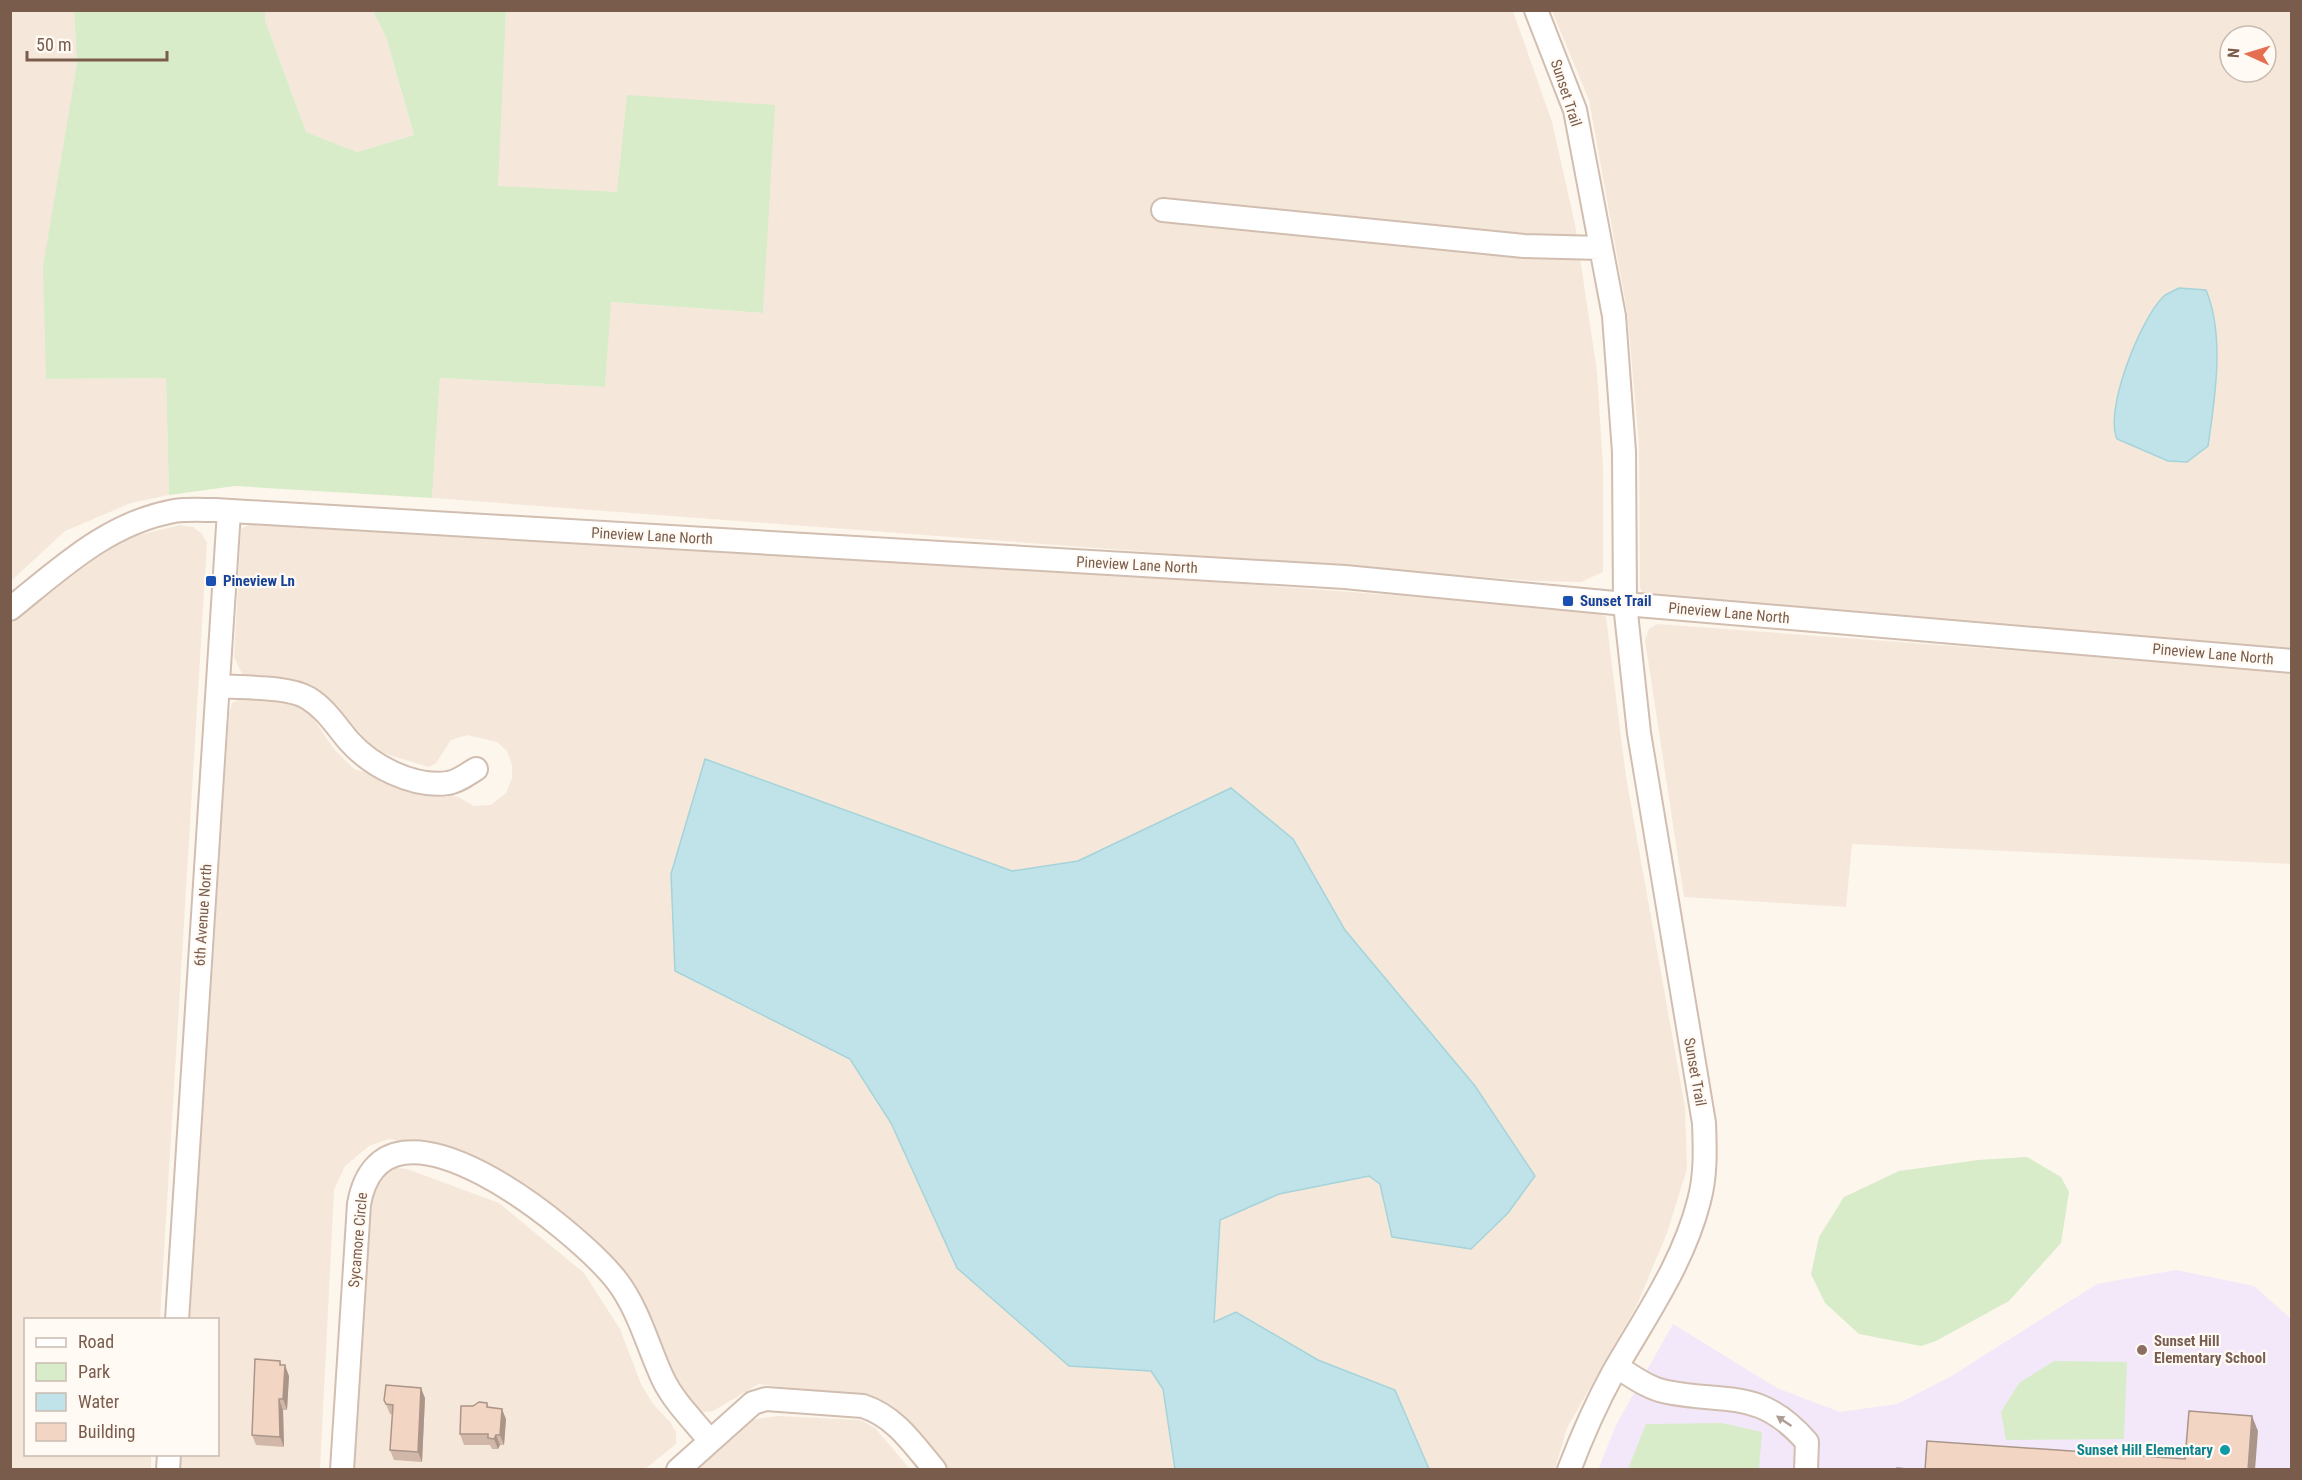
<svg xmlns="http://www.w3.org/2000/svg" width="2302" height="1480" viewBox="0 0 2302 1480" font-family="'Roboto Condensed',sans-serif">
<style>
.residential{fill:#f5e8da;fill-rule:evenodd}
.education{fill:#f3e8fa}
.green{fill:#d8ecc9}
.water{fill:#bfe3e8;stroke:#a5d3da;stroke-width:1.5}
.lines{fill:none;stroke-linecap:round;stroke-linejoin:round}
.minor-casing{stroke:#d1beb0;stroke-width:26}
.minor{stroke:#fff;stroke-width:22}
.wall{fill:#d1b7a8}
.shaded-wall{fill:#aa9588}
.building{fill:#f3d5c3;stroke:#aa9588;stroke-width:1.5}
.oneway{fill:#af9d94}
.transit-dot{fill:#1a4fb4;stroke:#fffaf3;stroke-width:2}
.education-dot{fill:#8d6e63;stroke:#fffaf3;stroke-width:2}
.culture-dot{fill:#0f9aa8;stroke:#fffaf3;stroke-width:2}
.labels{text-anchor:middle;stroke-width:4.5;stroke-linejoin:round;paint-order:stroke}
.street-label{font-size:15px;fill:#7a5c4d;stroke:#fffaf3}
.transit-label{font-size:15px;font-weight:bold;fill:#164399;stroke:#fffaf3;text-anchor:start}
.education-label{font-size:15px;font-weight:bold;fill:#785e54;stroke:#fffaf3;text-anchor:start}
.culture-label{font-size:15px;font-weight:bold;fill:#0d838f;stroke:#fffaf3;text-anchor:end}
</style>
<rect width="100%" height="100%" fill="#fdf6ec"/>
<!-- residential -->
<path class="residential" d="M11 11H74L77 64 46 379 166 378 169 495 131 503 65 531 11 581Z
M265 11H373L386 37 414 135 357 152 306 132 265 20Z
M506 11H1513L1552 122 1575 224 1597 371 1603 468V572L1581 582 1536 581 432 498 440 378 605 387 610 302 763 313 617 193 497 186Z
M1552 11H2291V654L1646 598 1640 588 1639 444 1627 311 1589 100ZM2230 36H2266V72H2230Z
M259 519 660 541 1593 610 1606 617 1626 777 1685 1107 1687 1169 1667 1233 1637 1305 1567 1428 1555 1469H946L886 1403 875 1399 759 1384 713 1411 696 1413 663 1378 628 1288 439 1147 389 1139 369 1146 345 1166 334 1190 320 1469H179L180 1455 218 1454V1320L189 1319 229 713 232 703 240 699 291 702 306 707 333 748 354 769 458 797 474 806 491 805 506 793 512 778V765L507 751 497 742 467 735 451 740 436 763 429 767 419 764 376 751 333 702 312 685 289 678 242 674 234 657 241 529Z
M180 525 193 527 202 534 207 543 160 1319 26 1320V1454L151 1455V1468L11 1470V623L90 556 122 539Z
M1657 624 2291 671V864L1852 844 1846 907 1684 897 1645 640 1649 629Z
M390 1167 407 1169 499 1203 584 1273 620 1329 641 1384 653 1404 671 1423 676 1432V1444L645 1469 343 1470 363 1192Z
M778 1416 861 1420 875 1428 910 1469 683 1470 750 1420Z"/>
<!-- education -->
<path class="education" d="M2176 1270 2254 1286 2291 1319V1469L1598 1470 1616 1425 1673 1324 1777 1388 1840 1412 1897 1404 1950 1377 2097 1284Z"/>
<!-- green -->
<path class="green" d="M74 11H265V20L306 132 357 152 414 135 386 37 373 11H506L498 186 617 192 627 95 775 105 763 313 611 302 605 387 440 378 432 498 235 486 169 495 166 378 46 379 43 267 77 64Z
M2027 1157 2061 1177 2069 1192 2061 1243 2009 1301 1936 1341 1921 1346 1859 1334 1825 1303 1811 1274 1819 1237 1844 1197 1899 1171 1978 1160Z
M2054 1361 2127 1362 2124 1439 2006 1440 2001 1412 2019 1383Z
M1722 1423 1762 1432 1759 1469H1628L1646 1424Z"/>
<!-- water -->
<path class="water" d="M2179 288 2206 290C2225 335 2215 399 2208 446L2187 462 2168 461 2117 439C2104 410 2140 320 2163 297 2167 293 2174 291 2179 288Z
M705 759 1012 871 1078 861 1231 788 1293 839 1345 930 1475 1086 1535 1176 1508 1213 1471 1249 1392 1237 1380 1184 1369 1176 1279 1194 1220 1220 1214 1322 1236 1312 1318 1360 1395 1390 1429 1469H1175L1163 1389 1151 1371 1069 1366 957 1268 891 1123 850 1059 675 971 671 874Z"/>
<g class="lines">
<!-- minor casing -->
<g class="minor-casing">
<path id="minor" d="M1536 10 1575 110 1614 316 1624 452 1625 604 1639 733 1704 1123C1705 1149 1706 1175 1699 1201 1683 1264 1645 1317 1613 1373 1596 1404 1582 1436 1569 1470
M1163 210 1524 246 1601 248
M10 609C61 568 108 523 174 511 187 509 202 510 215 510L1345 577 1625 604 2292 661
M218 686C242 688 288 686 308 698 326 709 336 726 349 741 371 766 413 788 448 783 457 782 468 774 476 769
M177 1320 229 511
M1617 1367C1632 1376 1649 1389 1667 1392 1728 1404 1760 1388 1807 1442L1806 1470
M168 1470 169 1454
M342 1470 359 1204C383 1071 577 1230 617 1281 639 1310 648 1347 663 1379 674 1402 695 1422 710 1441
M678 1470 753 1403 766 1399 863 1406C896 1417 913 1444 935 1470"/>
</g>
<!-- minor -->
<use href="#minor" class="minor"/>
</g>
<!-- wall -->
<path class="wall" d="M280 1361 281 1365 289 1376 287 1410H283L284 1447 256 1445 252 1435Z
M425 1398 422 1462 394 1460 390 1450 393 1415 390 1414 384 1400Z
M487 1403 489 1408 506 1419 504 1445H500L498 1449H492L490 1445H464L460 1434Z"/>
<!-- shaded-wall -->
<path class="shaded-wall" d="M285 1365 289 1376 287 1410 283 1399Z
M421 1388 425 1398 422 1462 418 1452Z
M279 1399 283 1410 284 1447 280 1437Z
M502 1409 506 1419 504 1445 500 1435Z
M2252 1416 2258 1431 2255 1470H2248Z
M496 1435 500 1445 498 1449 494 1439Z"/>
<!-- building -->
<path class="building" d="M255 1359 280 1361V1365H285L283 1399H279L280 1437 252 1435Z
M386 1385 421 1388 418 1452 390 1450 393 1405 386 1404 384 1400Z
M479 1402 487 1403V1407L502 1409 500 1435H496L494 1439 488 1438V1434H460L461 1406H473Z
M2189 1411 2252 1416 2248 1470H1925L1927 1441 2185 1459Z
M1897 1468 1919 1470H1897Z"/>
<!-- one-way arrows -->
<defs><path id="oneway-solid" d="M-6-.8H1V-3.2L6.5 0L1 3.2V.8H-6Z" transform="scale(1.5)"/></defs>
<use class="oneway" href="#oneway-solid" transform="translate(1784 1421) rotate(-146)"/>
<!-- markers -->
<g class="transit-dot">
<rect x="205" y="575" width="12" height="12" rx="3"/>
<rect x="1562" y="595" width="12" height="12" rx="3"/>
</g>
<circle class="education-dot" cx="2142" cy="1350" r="6"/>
<circle class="culture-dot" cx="2225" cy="1450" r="6"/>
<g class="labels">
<!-- street labels -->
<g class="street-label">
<text transform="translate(1566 93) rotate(72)" y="5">Sunset Trail</text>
<text transform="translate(652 536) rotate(3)" y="5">Pineview Lane North</text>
<text transform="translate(1137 565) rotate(3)" y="5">Pineview Lane North</text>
<text transform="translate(1729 613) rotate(5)" y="5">Pineview Lane North</text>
<text transform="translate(2213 654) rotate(5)" y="5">Pineview Lane North</text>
<text transform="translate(203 915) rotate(-86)" y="5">6th Avenue North</text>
<text transform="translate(1695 1072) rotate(80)" y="5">Sunset Trail</text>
<text transform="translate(358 1240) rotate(-85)" y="5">Sycamore Circle</text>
</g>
<!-- transit labels -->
<g class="transit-label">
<text x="223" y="586">Pineview Ln</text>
<text x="1580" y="606">Sunset Trail</text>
</g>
<!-- education labels -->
<g class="education-label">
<text x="2154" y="1346">Sunset Hill<tspan x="2154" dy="17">Elementary School</tspan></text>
</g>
<!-- culture labels -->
<g class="culture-label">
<text x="2213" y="1455">Sunset Hill Elementary</text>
</g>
</g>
<!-- border -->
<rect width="2302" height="1480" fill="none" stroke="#7a5c4d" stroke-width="24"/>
<!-- legend -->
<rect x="24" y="1318" width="195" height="138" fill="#fffaf3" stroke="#cabbb1" stroke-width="1.5"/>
<rect x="36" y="1338" width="30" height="9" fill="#ffffff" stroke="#cabbb1" stroke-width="1.5"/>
<text x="78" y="1348" font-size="18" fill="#7a5c4d">Road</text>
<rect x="36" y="1363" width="30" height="18" fill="#d8ecc9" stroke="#cabbb1" stroke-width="1.5"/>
<text x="78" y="1378" font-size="18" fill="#7a5c4d">Park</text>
<rect x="36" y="1393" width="30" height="18" fill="#bfe3e8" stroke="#cabbb1" stroke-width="1.5"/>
<text x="78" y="1408" font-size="18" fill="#7a5c4d">Water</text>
<rect x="36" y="1423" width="30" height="18" fill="#f3d5c3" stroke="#cabbb1" stroke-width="1.5"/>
<text x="78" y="1438" font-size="18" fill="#7a5c4d">Building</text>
<!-- north arrow -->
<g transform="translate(2248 54) rotate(274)"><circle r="28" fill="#fffaf3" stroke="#cabbb1" stroke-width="1.5"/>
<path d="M0-4.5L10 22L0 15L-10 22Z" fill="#e76f51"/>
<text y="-9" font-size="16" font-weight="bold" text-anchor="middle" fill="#7a5c4d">N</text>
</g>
<!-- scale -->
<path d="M27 51v9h140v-9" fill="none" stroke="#7a5c4d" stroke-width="3"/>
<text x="36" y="51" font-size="18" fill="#7a5c4d" stroke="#fffaf3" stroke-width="4.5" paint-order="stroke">50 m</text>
</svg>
